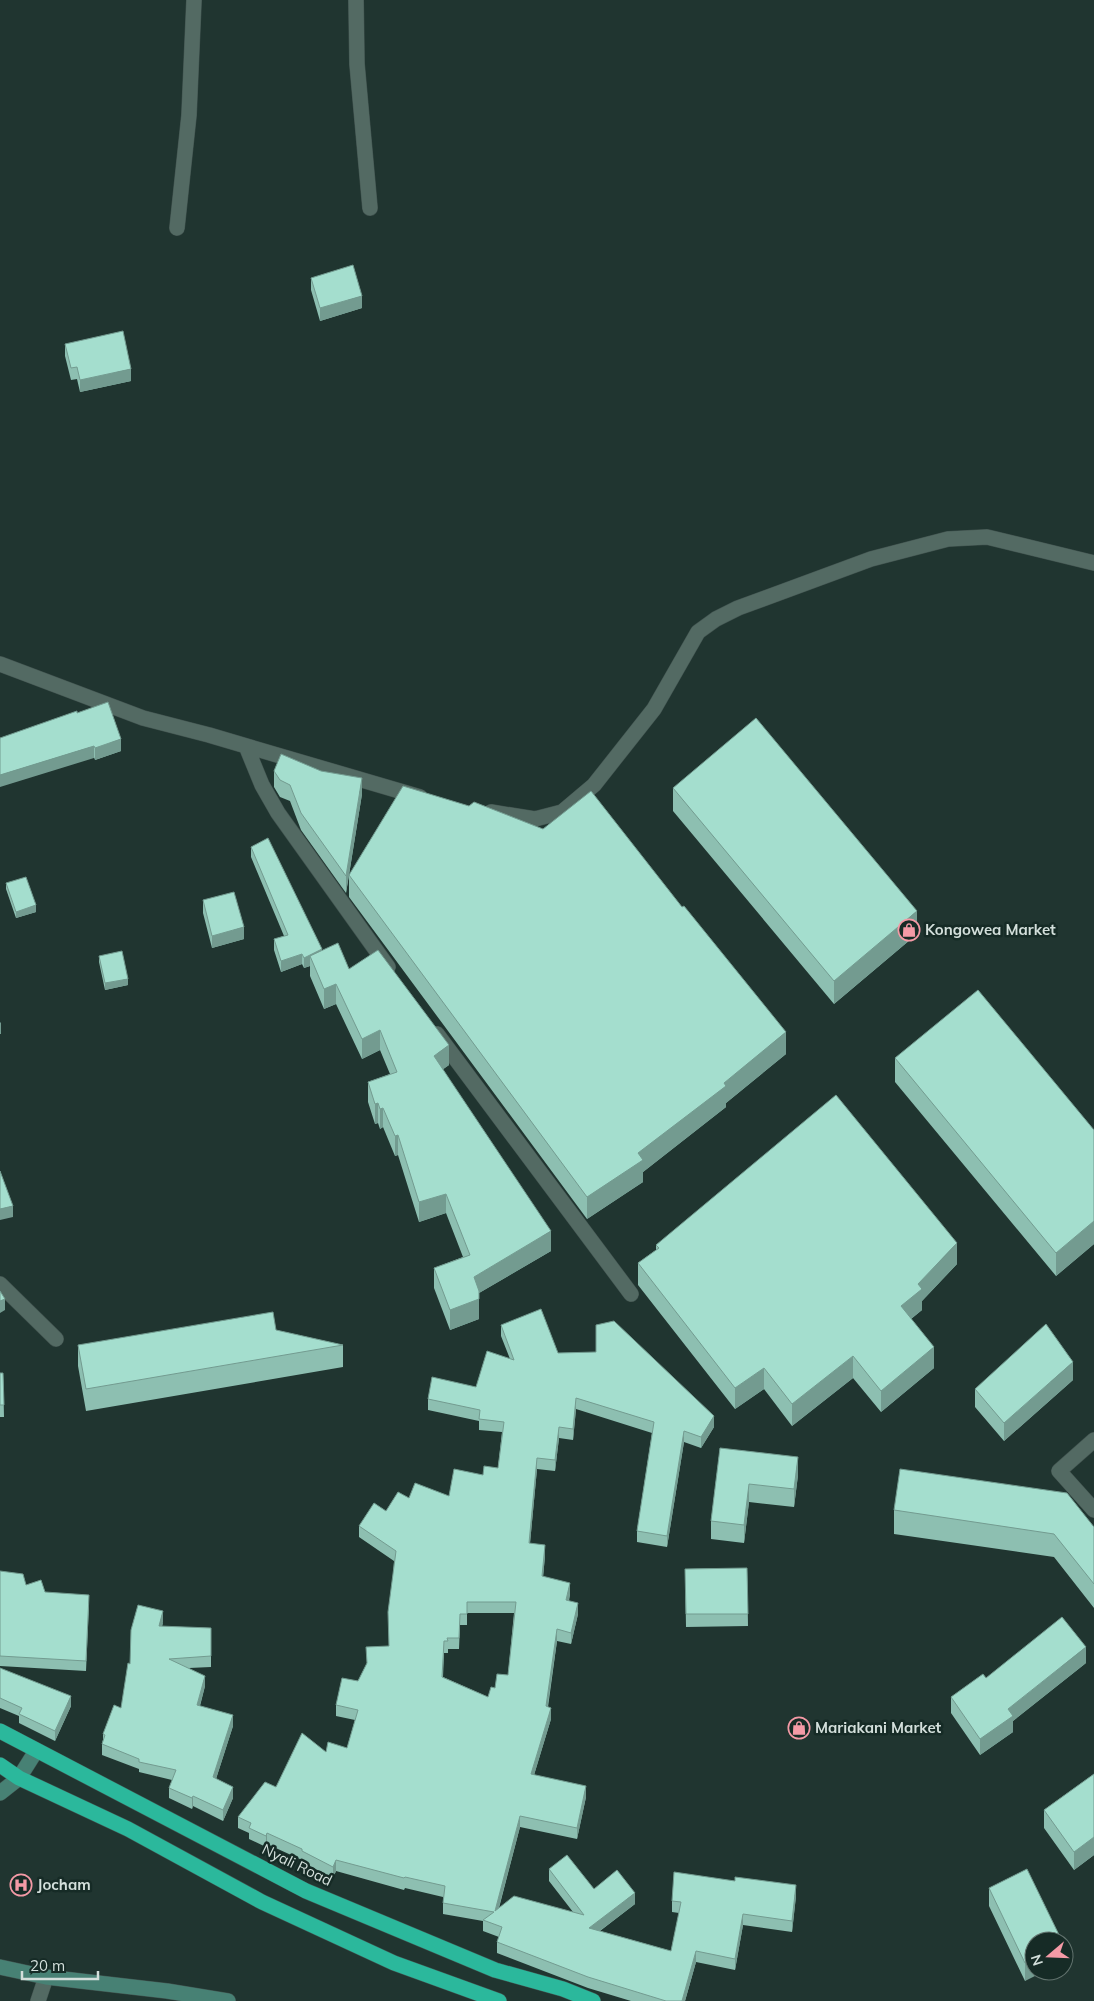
<svg xmlns="http://www.w3.org/2000/svg" width="1094" height="2001" viewBox="0 0 1094 2001" font-family="Mulish,sans-serif">
<style>
.lines{fill:none;stroke-linecap:round;stroke-linejoin:round}
.street-casing{stroke:#41534f;stroke-width:16}
.secondary-casing{stroke:#41534f;stroke-width:16}
.highway-casing{stroke:#41534f;stroke-width:16}
.street{stroke:#536a63;stroke-width:15}
.secondary{stroke:#478174;stroke-width:15}
.highway{stroke:#2bb89c;stroke-width:15}
.wall{fill:#8dbfb1;fill-rule:evenodd}
.shaded-wall{fill:#739b90}
.building{fill:#a4dece;stroke:#739b90;fill-rule:evenodd}
.labels{text-anchor:middle;stroke-width:5;stroke-linejoin:round;paint-order:stroke}
.poi-label{font-size:15px;font-weight:bold;fill:#d3dfdb;stroke:#162b26;text-anchor:start}
.street-label{font-size:15px;fill:#d3dfdb;stroke:#162b26}
</style>
<rect width="100%" height="100%" fill="#203530"/>
<g class="lines">
<!-- street casing -->
<g class="street-casing">
<path id="street" d="M356 0 357 64 370 208
M177 228 189 115 194 0
M0 664 143 718 209 735 420 797
M246 746 262 785 278 813 388 967
M491 812 535 819 562 812 594 785 654 709 698 632 716 619 738 608 871 559 948 539 987 537 1094 563
M437 1034 631 1294
M0 1284 56 1339
M1094 1440 1059 1471 1094 1510
M38 2001 46 1977"/>
</g>
<!-- secondary casing -->
<g class="secondary-casing">
<path id="secondary" d="M0 1793 19 1778 36 1751
M0 1967 46 1977 167 1991 228 2001"/>
</g>
<!-- highway casing -->
<g class="highway-casing">
<path id="highway" d="M0 1731 306 1891 495 1970 563 1989 593 2001
M0 1765 19 1778 128 1829 262 1902 394 1963 499 2001"/>
</g>
<!-- street -->
<use href="#street" class="street"/>
<!-- secondary -->
<use href="#secondary" class="secondary"/>
<!-- highway -->
<use href="#highway" class="highway"/>
</g>
<!-- wall -->
<path class="wall" d="M311 278 362 308 320 321 311 290Z
M65 344 131 381 80 392 77 379 71 380 65 356Z
M77 713 121 751 95 760Z
M274 771 362 794 349 875 786 1054 726 1103V1107L643 1172V1182L587 1219 349 897V875L346 893 301 830 290 801 280 797 274 787Z
M673 788 917 934 834 1004 673 811Z
M251 847 322 951 349 969 449 1065 443 1069 551 1251 479 1293V1319L450 1330 434 1288V1268L463 1257 446 1213 419 1222 398 1155 395 1156 383 1127 380 1129 378 1123 375 1124 368 1102V1082L390 1074 380 1050 362 1059 336 1004 324 1009 310 976V966L304 968 302 964 281 972 274 950V939L284 936 251 857Z
M6 883 36 912 16 918 6 889Z
M203 900 244 939 212 948 203 913Z
M99 956 128 985 105 990 99 962Z
M895 1058 1094 1130V1244L1056 1276 895 1082Z
M656 1245 957 1264 922 1301V1310L911 1319 934 1368 881 1412 853 1378 792 1426 764 1389 735 1409 638 1285V1263L656 1250Z
M501 1325 558 1353 714 1427 701 1448 684 1442 667 1547 637 1542V1531L652 1433 576 1409 573 1440 559 1438 555 1471 537 1469 530 1543 545 1556 543 1577 570 1594 569 1601 578 1614 571 1644 557 1641 548 1707 551 1719 534 1775 586 1797 577 1839 520 1827 499 1908 573 1912 549 1881V1869L594 1889 635 1904 600 1931 671 1951 679 1913 672 1912V1901L796 1896 792 1932 743 1925 735 1970 696 1962 685 2001H631L588 1988 497 1953V1942L499 1937 483 1931V1921L443 1914V1897L405 1888 404 1890 336 1871 333 1878 302 1862V1860L267 1844 266 1847 249 1839V1833L238 1828V1817L276 1787 326 1752 347 1748 355 1720 336 1716V1705L389 1646 394 1561 359 1537V1526L409 1498 449 1496 483 1475 498 1468 502 1432 479 1430V1421L428 1410V1399L476 1387 510 1359 501 1336ZM467 1613H514L508 1675 488 1697 443 1677 444 1653H448V1649H459L460 1625H467Z
M276 1330 343 1345V1367L86 1411 78 1366V1345Z
M0 1373H3L4 1417H0Z
M1073 1380 1004 1441 975 1407V1389Z
M720 1448 798 1475 794 1507 749 1502 744 1543 711 1539V1521Z
M894 1510 1094 1527V1608L1054 1557 894 1534Z
M747 1568 748 1626 686 1627 685 1569Z
M0 1571 26 1585 45 1592 89 1604 86 1671 0 1666Z
M163 1622 162 1627 211 1628V1667L189 1668 205 1686 200 1706 233 1726 216 1779 233 1798 223 1821 193 1806 192 1809 169 1798V1788L172 1780 139 1772V1769L102 1755V1744L103 1740V1734L121 1708 130 1664Z
M1086 1663 1013 1721V1732L980 1755 951 1713V1697L986 1678Z
M0 1668 71 1706 55 1741 19 1723V1716L0 1708Z
M1094 1774V1855L1074 1870 1044 1828V1810Z
M989 1888 1062 1941 1025 1981 989 1906Z"/>
<!-- shaded-wall -->
<path class="shaded-wall" d="M362 296V308L320 321V308Z
M131 369V381L80 392V380Z
M121 739V751L95 760V748Z
M94 746V758L0 787V775Z
M362 778V794L346 893V876Z
M36 905V912L16 918V912Z
M917 911V934L834 1004V981Z
M244 927V939L212 948V936Z
M322 949V960L310 956V966L304 968V958Z
M302 954V964L281 972V961Z
M128 979V985L105 990V983Z
M336 984V1004L324 1009V989Z
M1 1022V1034H0V1023Z
M380 1030V1050L362 1059V1039Z
M786 1032V1054L726 1103V1107L643 1172V1182L587 1219V1197L638 1153Z
M449 1045V1065L434 1076V1056Z
M378 1103V1123L375 1124V1104Z
M383 1108V1127L380 1129V1109Z
M398 1135V1155L395 1156V1136Z
M446 1194V1213L419 1222V1202Z
M13 1206V1217L0 1220V1209Z
M1094 1221V1244L1056 1276V1253Z
M551 1231V1251L474 1296V1277Z
M957 1243V1264L922 1301V1310L901 1327V1306L918 1284Z
M5 1299V1310L0 1313V1301Z
M479 1299V1319L450 1330V1310Z
M934 1347V1368L881 1412V1391Z
M853 1356V1378L792 1426V1404Z
M1073 1362V1380L1004 1441V1423Z
M764 1368V1389L735 1409V1388Z
M576 1398V1409L573 1440V1429Z
M714 1416V1427L701 1448V1437Z
M559 1427V1438L555 1471V1460Z
M684 1431V1442L667 1547V1536Z
M798 1457V1475L794 1507V1489Z
M537 1458V1469L529 1554V1543Z
M749 1484V1502L744 1543V1525Z
M545 1545V1556L542 1588V1576Z
M570 1583V1594L566 1612V1600Z
M578 1603V1614L571 1644V1633Z
M163 1611V1622L159 1637V1626Z
M557 1629V1641L546 1717V1706Z
M1086 1647V1663L1013 1721V1732L980 1755V1739L1008 1709Z
M205 1676V1686L197 1716V1705Z
M71 1696V1706L55 1741V1731Z
M551 1708V1719L531 1785V1774Z
M233 1715V1726L213 1788V1777Z
M586 1786V1797L577 1839V1828Z
M233 1787V1798L223 1821V1810Z
M193 1796V1806L192 1809V1798Z
M520 1816V1827L495 1922V1911Z
M267 1833V1844L266 1847V1836Z
M1094 1837V1855L1074 1870V1852Z
M336 1860V1871L333 1878V1867Z
M796 1885V1896L792 1932V1921Z
M635 1893V1904L589 1939V1928Z
M743 1914V1925L735 1970V1959Z
M696 1951V1962L685 2001H682Z
M1034 1958V1971H1045L1025 1981V1963Z"/>
<!-- building -->
<path class="building" d="M353 265 362 296 320 308 311 278Z
M123 331 131 369 80 380 77 367 71 368 65 344Z
M108 702 121 739 95 748 94 746 0 775V738L77 711V713Z
M756 718 917 911 834 981 673 788Z
M281 754 321 771 362 778 346 876 301 813 290 785 280 780 274 771Z
M403 786 469 806 474 802 543 829 591 791 682 907 684 906 786 1032 724 1083 726 1086 638 1153 643 1160 587 1197 349 875Z
M268 838 322 949 304 958 302 954 281 961 274 939 288 935 251 847Z
M26 877 36 905 16 912 6 883Z
M234 892 244 927 212 936 203 900Z
M338 943 349 969 378 950 449 1045 434 1056 551 1231 474 1277 479 1291V1299L450 1310 434 1268 470 1255 446 1194 419 1202 398 1135 395 1136 383 1108 380 1109 378 1103 375 1104 368 1082 397 1072 380 1030 362 1039 336 984 324 989 310 956Z
M122 951 128 979 105 983 99 956Z
M978 990 1094 1130V1221L1056 1253 895 1058Z
M836 1095 957 1243 918 1284 922 1289 901 1306 934 1347 881 1391 853 1356 792 1404 764 1368 735 1388 638 1263 659 1248 656 1245Z
M0 1171 13 1206 0 1209Z
M0 1291 5 1299 0 1301Z
M541 1309 558 1353 596 1352V1325L614 1321 714 1416 701 1437 684 1431 667 1536 637 1531 654 1422 576 1398 573 1429 559 1427 555 1460 537 1458 529 1543 545 1545 542 1576 570 1583 566 1600 578 1603 571 1633 557 1629 546 1706 551 1708 531 1774 586 1786 577 1828 520 1816 495 1911 514 1896 584 1915 549 1869 567 1855 594 1889 617 1870 635 1893 589 1928 671 1951 681 1902 672 1901 674 1872 735 1881V1877L796 1885 792 1921 743 1914 735 1959 696 1951 682 2001H666L588 1977 497 1942 502 1927 483 1920 494 1912 443 1903 445 1886 405 1877 404 1878 336 1860 333 1867 302 1851V1849L267 1833 266 1836 249 1828 251 1823 238 1817 265 1782 276 1787 302 1733 326 1752 328 1742 347 1748 358 1710 336 1705 342 1678 358 1681 367 1663 366 1647 389 1646 388 1612 396 1551 359 1526 374 1503 386 1511 398 1492 409 1498 415 1483 449 1496 454 1469 483 1475 484 1466 498 1468 504 1422 479 1419 480 1410 428 1399 432 1377 476 1387 487 1351 514 1360 501 1325ZM467 1602H516L508 1675 497 1674 495 1688 491 1687 488 1697 442 1677 444 1641H448L447 1638H459L460 1614H467Z
M273 1312 276 1330 343 1345 86 1389 78 1345Z
M1046 1324 1073 1362 1004 1423 975 1389Z
M0 1373H3L4 1405H0Z
M720 1448 798 1457 794 1489 749 1484 744 1525 711 1521Z
M900 1469 1067 1493 1094 1527V1584L1054 1534 894 1510Z
M747 1568 748 1614H686L685 1569Z
M0 1571 23 1574 26 1585 41 1580 45 1592 89 1595 86 1661 0 1656Z
M138 1605 163 1611 159 1626 211 1628V1656L169 1659 205 1676 197 1705 233 1715 213 1777 233 1787 223 1810 193 1796 192 1798 169 1788 176 1770 139 1762V1759L102 1744 105 1735 103 1734 114 1705 121 1708 128 1663 130 1664 131 1630Z
M1062 1617 1086 1647 1008 1709 1013 1716 980 1739 951 1697 983 1674 986 1678Z
M0 1668 71 1696 55 1731 19 1714 22 1708 0 1698Z
M1094 1774V1837L1074 1852 1044 1810Z
M1027 1869 1062 1941H1034V1958L1025 1963 989 1888Z"/>
<!-- icons -->
<defs>
<g id="shop-ring" transform="scale(1.125)"><circle r="9.5" fill="#162b26" stroke="#f49aa6" stroke-width="1.5"/><path d="M-5-2.5h2.3a2.7 3.5 0 0 1 5.4 0H5L5.5 6h-11ZM-1.5-2.5h3a1.5 2.3 0 0 0-3 0Z" fill="#f49aa6"/></g>
<g id="hospital-ring" transform="scale(1.125)"><circle r="9.5" fill="#162b26" stroke="#f49aa6" stroke-width="1.5"/><path d="M-5-5h3v3.5h4V-5h3V5h-3V1.5h-4V5h-3Z" fill="#f49aa6"/></g>
</defs>
<g fill-rule="evenodd">
<use href="#shop-ring" x="909" y="930"/>
<use href="#shop-ring" x="799" y="1728"/>
<use href="#hospital-ring" x="21" y="1885"/>
</g>
<g class="labels">
<!-- poi labels -->
<g class="poi-label">
<text x="925" y="935">Kongowea Market</text>
<text x="815" y="1733">Mariakani Market</text>
<text x="37" y="1890">Jocham</text>
</g>
<!-- street labels -->
<g class="street-label">
<text transform="translate(297 1865) rotate(26)" y="5">Nyali Road</text>
</g>
</g>
<!-- north arrow -->
<g transform="translate(1049 1956) rotate(251)"><circle r="24" fill="#162b26" stroke="#62736e"/>
<path d="M0-4L9 19L0 12L-9 19Z" fill="#f49aa6"/>
<text y="-8" font-size="14" font-weight="bold" text-anchor="middle" fill="#d3dfdb">N</text>
</g>
<!-- scale -->
<path d="M22 1971v8h76v-8" fill="none" stroke="#d3dfdb" stroke-width="2.5"/>
<text x="30" y="1971" font-size="15" fill="#d3dfdb" stroke="#162b26" stroke-width="4" paint-order="stroke">20 m</text>
</svg>
